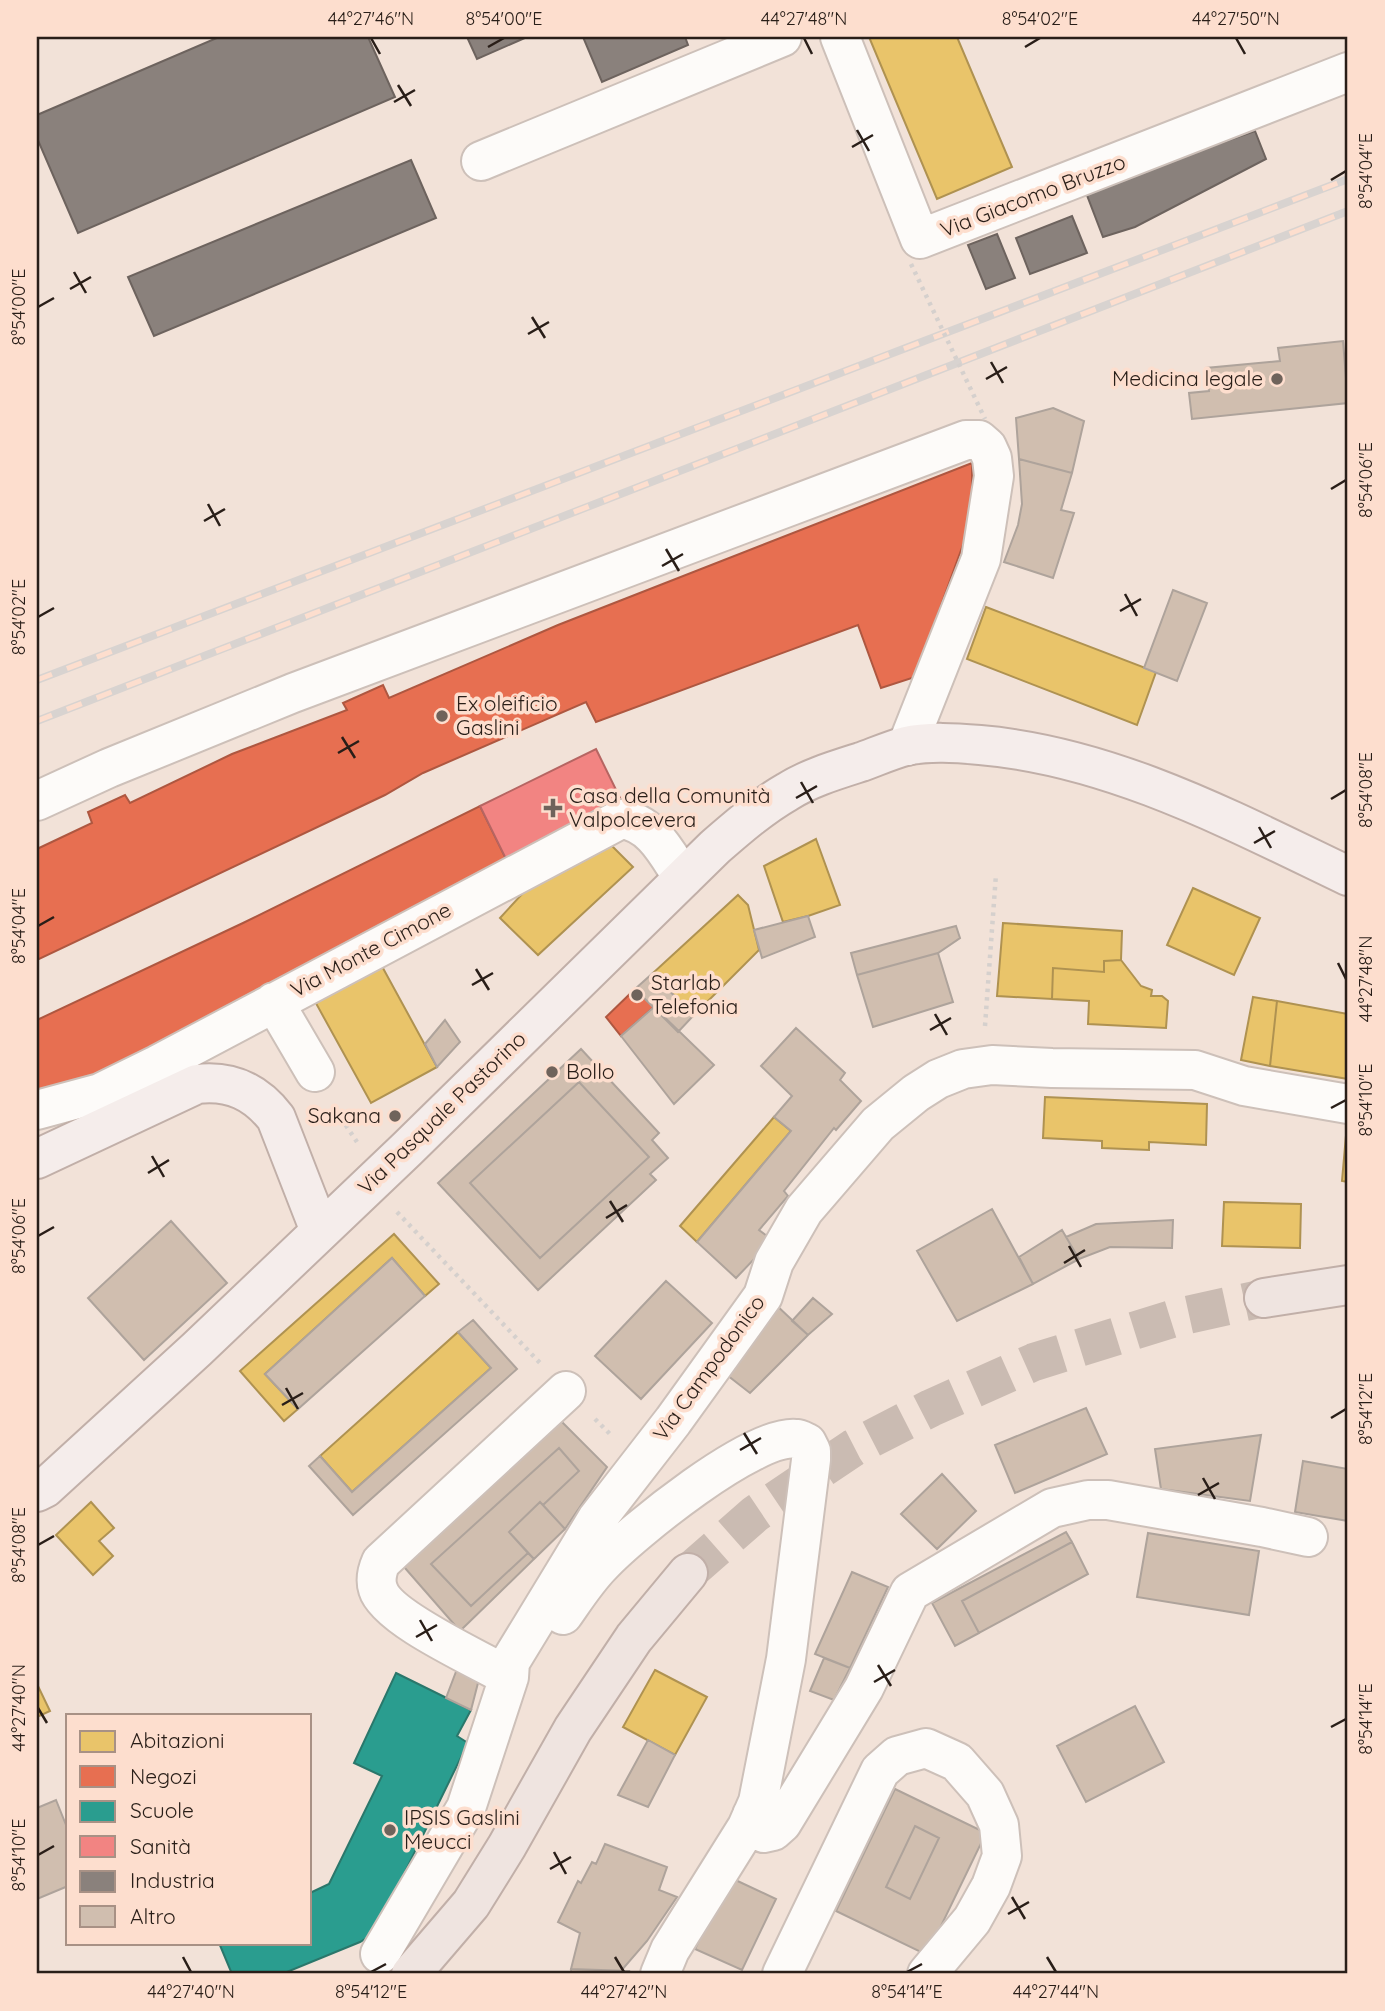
<svg xmlns="http://www.w3.org/2000/svg" width="1385" height="2011" viewBox="0 0 1385 2011" font-family="Quicksand,sans-serif">
<style>
.homes{fill:#e9c46a;stroke:#af9251;stroke-width:2}
.shops{fill:#e76f51;stroke:#ae5740;stroke-width:2}
.schools{fill:#2a9d8f;stroke:#2a776b;stroke-width:2}
.health{fill:#f28482;stroke:#b66562;stroke-width:2}
.industry{fill:#8a817c;stroke:#6d635e;stroke-width:2}
.building{fill:#d0beaf;stroke:#aea39b;stroke-width:2}
.lines{fill:none;stroke-linecap:round;stroke-linejoin:round}
.highway-tunnel{stroke:#cabbb2;stroke-width:38;stroke-dasharray:38 19;stroke-linecap:butt}
.minor-casing{stroke:#cdc0b9;stroke-width:42}
.major-casing{stroke:#c1afa8;stroke-width:42}
.highway-casing{stroke:#c1afa8;stroke-width:42}
.path{stroke:#d5d0cd;stroke-width:4.5;stroke-dasharray:3.5 5;stroke-linecap:butt}
.minor{stroke:#fdfbf9;stroke-width:38}
.major{stroke:#f5edeb;stroke-width:38}
.highway{stroke:#efe4e0;stroke-width:38}
.rail-casing{stroke:#d8d3d0;stroke-width:8}
.rail{stroke:#fddece;stroke-width:5;stroke-dasharray:16;stroke-linecap:butt}
.path-bridge{stroke:#d5d0cd;stroke-width:4.5;stroke-dasharray:3.5 5;stroke-linecap:butt}
.ticks{fill:none;stroke:#291e18;stroke-width:2.5}
.poi-dot{fill:#6f635b;stroke:#fddece;stroke-width:2.5}
.labels{text-anchor:middle;stroke-width:7;stroke-linejoin:round;paint-order:stroke}
.street-label{font-size:21px;fill:#291e18;stroke:#fddece}
.poi-label{font-size:21px;fill:#291e18;stroke:#fddece;text-anchor:start}
.neatline{fill:none;stroke:#291e18;stroke-width:2.5}
.ticks-label{font-size:18px;text-anchor:middle;fill:#291e18}
</style>
<rect width="100%" height="100%" fill="#f2e2d8"/>
<!-- homes -->
<path class="homes" d="M869 37H957L1012 167 937 199Z
M986 607 1156 672 1137 725 967 659Z
M601 835 633 867 538 955 500 918 546 868Z
M816 839 840 905 808 916 783 922 764 866Z
M1193 888 1260 918 1234 975 1167 945Z
M738 895 748 905 759 950 693 1016 653 973Z
M1003 923 1122 931 1121 960 1104 961V972L1053 968 1052 999 997 996Z
M378 959 437 1067 371 1103 312 996Z
M1121 960 1141 986 1152 990 1151 996H1162L1168 1001 1166 1028 1088 1024 1089 1001 1052 999 1053 968 1104 972V961Z
M1253 997 1277 1001 1270 1066 1241 1060Z
M1277 1001 1348 1014V1079L1270 1066Z
M1045 1097 1207 1104 1206 1145 1149 1142V1150L1102 1148V1141L1043 1138Z
M774 1117 791 1131 697 1242 680 1226Z
M1347 1124H1348V1182L1342 1181Z
M1224 1202 1301 1204 1300 1248 1222 1246Z
M394 1234 439 1284 425 1296 392 1258 265 1374 298 1409 284 1421 240 1371Z
M458 1332 491 1368 352 1492 320 1456Z
M91 1502 114 1528 99 1541 113 1556 93 1575 56 1535Z
M655 1670 707 1697 675 1755 623 1727Z
M37 1684 50 1711 37 1717Z"/>
<!-- shops -->
<path class="shops" d="M972 463V512L964 542 915 677 881 688 858 625 596 722 586 702 423 773 385 795 37 960V849L92 823 88 812 125 795 130 803 232 754 347 710 343 703 383 685 389 698 558 625Z
M480 806 510 867 68 1088 37 1094V1020L243 923Z
M635 989 654 1007 621 1036 606 1017Z"/>
<!-- schools -->
<path class="schools" d="M396 1673 471 1710 457 1736 468 1743 383 1917 370 1936 360 1942 282 1974H232L219 1943H310V1893L329 1884 382 1776 354 1763Z"/>
<!-- health -->
<path class="health" d="M596 749 626 810 510 867 480 806Z"/>
<!-- industry -->
<path class="industry" d="M219 37H368L395 97 78 233 37 138V115Z
M467 37H527L477 59Z
M583 37H685L688 45 602 82Z
M1255 131 1266 159 1135 227 1103 237 1085 190Z
M411 160 436 218 154 336 128 277Z
M1072 216 1087 253 1030 274 1016 238Z
M997 234 1015 278 986 289 968 245Z"/>
<!-- building -->
<path class="building" d="M1343 341 1348 403 1192 419 1189 393 1209 391 1206 368 1280 361 1278 348Z
M1053 408 1084 421 1072 473 1019 459 1016 418Z
M1019 459 1072 473 1061 510 1074 513 1053 578 1004 562 1018 525 1022 504Z
M1173 590 1207 603 1177 681 1144 668Z
M808 916 815 937 762 958 754 930Z
M956 926 960 938 938 953 857 975 851 953Z
M938 953 953 1002 873 1027 857 975Z
M653 973 693 1016 678 1032 635 989Z
M654 1007 714 1065 674 1104 621 1036Z
M445 1020 460 1042 437 1067 425 1044Z
M796 1028 845 1073 840 1080 861 1101 836 1130 834 1128 784 1191 788 1196 759 1230 767 1236 758 1255 736 1278 697 1242 791 1131 774 1117 792 1096 761 1066Z
M581 1049 659 1133 652 1140 668 1158 650 1174 656 1180 538 1290 438 1183Z
M579 1082 649 1157 540 1258 470 1183Z
M992 1209 1033 1284 957 1321 917 1251Z
M1173 1220 1172 1248 1110 1247 1079 1259 1066 1237 1096 1224Z
M171 1221 227 1283 144 1360 88 1298Z
M1062 1230 1079 1259 1033 1284 1019 1257Z
M392 1258 425 1296 298 1409 265 1374Z
M666 1281 712 1323 641 1399 595 1356Z
M813 1298 832 1314 808 1335 792 1321Z
M774 1303 808 1335 750 1393 727 1375Z
M473 1320 517 1369 353 1515 309 1466 320 1456 352 1492 491 1368 458 1332Z
M1086 1408 1107 1454 1015 1493 995 1445Z
M557 1417 607 1467 565 1529 543 1505 579 1471 559 1448 431 1564 471 1606 528 1553 534 1559 460 1631 398 1560Z
M1261 1435 1250 1501 1161 1489 1155 1449Z
M559 1448 579 1471 543 1505 540 1502 509 1532 528 1553 471 1606 431 1564Z
M1303 1461 1348 1469V1521L1295 1512Z
M942 1474 976 1511 937 1549 901 1514Z
M540 1502 565 1529 534 1559 509 1532Z
M1066 1532 1072 1542 962 1601 979 1633 955 1646 932 1603Z
M1148 1533 1259 1551 1249 1615 1137 1597Z
M1072 1542 1088 1574 979 1633 962 1601Z
M852 1572 888 1587 850 1668 815 1654Z
M824 1658 850 1668 834 1700 810 1691Z
M457 1669 479 1679 471 1710 446 1698Z
M1135 1706 1164 1762 1086 1802 1057 1746Z
M648 1740 675 1755 648 1807 618 1795Z
M895 1789 986 1833 927 1955 836 1911Z
M56 1800 68 1830V1886L37 1899V1808Z
M915 1826 939 1838 910 1899 886 1887Z
M605 1844 667 1867 659 1890 677 1897 647 1941 621 1971 571 1969 580 1933 558 1922 578 1881 581 1883 592 1862 596 1864Z
M729 1877 776 1899 742 1970 695 1949Z
M571 1969 629 1971 628 1974H571Z"/>
<g class="lines">
<!-- highway-tunnel -->
<path class="highway-tunnel" d="M688 1573 755 1514 853 1448 931 1408 1034 1362 1178 1317 1264 1298"/>
<!-- minor casing -->
<g class="minor-casing">
<path id="minor" d="M840 37 920 239 1348 72
M481 161 782 37
M37 801 109 768 293 693 966 440H979L987 447 992 458 994 476 981 559 907 746
M274 1002 315 1072
M37 1110 100 1093 157 1065 621 819C653 823 667 854 683 878
M563 1615C575 1598 587 1579 602 1564 631 1533 755 1432 797 1439 800 1439 803 1441 807 1443L811 1451V1460L786 1659 758 1802 747 1827 670 1950 660 1974
M509 1677C481 1660 387 1619 378 1589 375 1580 377 1571 381 1562L566 1391
M752 1815 758 1828 764 1833 773 1831 782 1823 864 1688 910 1592 1052 1508 1088 1500H1108L1262 1527 1308 1537
M380 1954 466 1808 509 1677 510 1662 597 1519 673 1421 763 1296 774 1262 804 1210 878 1124 916 1093 938 1079 963 1069 992 1065 1052 1068 1195 1070 1244 1086 1348 1104
M782 1974 880 1771 897 1756 926 1748 957 1762 985 1794 999 1825 1002 1856 991 1886 972 1920 927 1974"/>
</g>
<!-- major casing -->
<g class="major-casing">
<path id="major" d="M37 1159 197 1084C231 1080 256 1092 276 1118L320 1231
M37 1492 45 1488 197 1349 407 1149 715 847C738 827 761 807 787 792 809 778 836 770 861 762 875 757 891 750 906 746 929 741 956 743 980 745 1111 756 1231 820 1348 876"/>
</g>
<!-- highway casing -->
<g class="highway-casing">
<path id="highway" d="M1264 1298 1348 1285
M411 1974 471 1904 507 1846 573 1729 634 1638 688 1573"/>
</g>
<!-- path -->
<path class="path" d="M985 1026 996 874
M341 1118 357 1142
M397 1212 540 1363
M595 1419 611 1435"/>
<!-- minor -->
<use href="#minor" class="minor"/>
<!-- major -->
<use href="#major" class="major"/>
<!-- highway -->
<use href="#highway" class="highway"/>
<!-- rail casing -->
<g class="rail-casing">
<path id="rail" d="M37 680 1348 179
M37 721 1348 211"/>
</g>
<!-- rail -->
<use href="#rail" class="rail"/>
<!-- path-bridge -->
<path class="path-bridge" d="M911 264 985 419"/>
</g>
<!-- ticks -->
<path class="ticks" d="M371 38 380 54M804 38 812 54M1236 38 1245 54M488 47 504 38M1025 47 1040 38M398 85 411 106M394 102 415 90M857 130 869 151M852 147 873 135M1331 180 1346 171M74 272 86 293M70 289 91 277M38 307 54 298M532 317 545 338M528 334 549 322M991 362 1003 383M986 379 1007 367M1331 489 1346 480M208 504 220 526M204 521 225 509M666 549 679 571M662 566 683 554M1125 594 1137 616M1120 611 1141 599M38 617 54 608M342 737 355 758M338 753 359 741M801 782 813 803M796 798 817 786M1331 799 1346 790M1259 827 1271 848M1254 843 1275 831M38 926 54 917M1338 963 1346 979M476 969 489 990M472 985 493 973M935 1014 947 1035M930 1030 951 1018M1331 1108 1346 1100M152 1156 164 1177M148 1173 169 1160M610 1201 623 1222M606 1218 627 1205M38 1236 54 1227M1069 1246 1081 1267M1064 1263 1085 1250M286 1388 298 1409M282 1405 303 1393M1331 1418 1346 1409M744 1433 757 1454M740 1450 761 1438M1203 1478 1215 1499M1198 1495 1219 1483M38 1545 54 1536M420 1620 432 1641M416 1637 437 1625M878 1665 891 1686M874 1682 895 1670M38 1708 47 1723M1331 1727 1346 1719M554 1852 566 1874M38 1855 54 1846M550 1869 571 1857M1012 1897 1025 1919M1008 1914 1029 1902M183 1957 191 1972M615 1957 624 1972M1047 1957 1056 1972M371 1972 386 1964M907 1972 922 1964"/>
<!-- markers -->
<g class="poi-dot">
<circle cx="1277" cy="379" r="7"/>
<circle cx="442" cy="716" r="7"/>
<path d="M549.5 797.5h7v7h7v7h-7v7h-7v-7h-7v-7h7z"/>
<circle cx="637" cy="995" r="7"/>
<circle cx="552" cy="1072" r="7"/>
<circle cx="395" cy="1116" r="7"/>
<circle cx="390" cy="1830" r="7"/>
</g>
<g class="labels">
<!-- street labels -->
<g class="street-label">
<text transform="translate(1033 196) rotate(-21)" y="7">Via Giacomo Bruzzo</text>
<text transform="translate(371 950) rotate(-28)" y="7">Via Monte Cimone</text>
<text transform="translate(442 1113) rotate(-44)" y="7">Via Pasquale Pastorino</text>
<text transform="translate(709 1368) rotate(-54)" y="7">Via Campodonico</text>
</g>
<!-- poi labels -->
<g class="poi-label">
<text x="1263" y="386" text-anchor="end">Medicina legale</text>
<text x="456" y="711">Ex oleificio<tspan x="456" dy="24">Gaslini</tspan></text>
<text x="569" y="803">Casa della Comunità<tspan x="569" dy="24">Valpolcevera</tspan></text>
<text x="651" y="990">Starlab<tspan x="651" dy="24">Telefonia</tspan></text>
<text x="566" y="1079">Bollo</text>
<text x="381" y="1123" text-anchor="end">Sakana</text>
<text x="404" y="1825">IPSIS Gaslini<tspan x="404" dy="24">Meucci</tspan></text>
</g>
</g>
<!-- border -->
<rect width="1385" height="2011" fill="none" stroke="#fddece" stroke-width="77"/>
<!-- legend -->
<rect x="66" y="1714" width="245" height="231" fill="#fddece" stroke="#a89185" stroke-width="2"/>
<rect x="80" y="1731" width="35" height="21" fill="#e9c46a" stroke="#a89185" stroke-width="2"/>
<text x="130" y="1748" font-size="21" fill="#291e18">Abitazioni</text>
<rect x="80" y="1766" width="35" height="21" fill="#e76f51" stroke="#a89185" stroke-width="2"/>
<text x="130" y="1784" font-size="21" fill="#291e18">Negozi</text>
<rect x="80" y="1801" width="35" height="21" fill="#2a9d8f" stroke="#a89185" stroke-width="2"/>
<text x="130" y="1818" font-size="21" fill="#291e18">Scuole</text>
<rect x="80" y="1836" width="35" height="21" fill="#f28482" stroke="#a89185" stroke-width="2"/>
<text x="130" y="1854" font-size="21" fill="#291e18">Sanità</text>
<rect x="80" y="1871" width="35" height="21" fill="#8a817c" stroke="#a89185" stroke-width="2"/>
<text x="130" y="1888" font-size="21" fill="#291e18">Industria</text>
<rect x="80" y="1906" width="35" height="21" fill="#d0beaf" stroke="#a89185" stroke-width="2"/>
<text x="130" y="1924" font-size="21" fill="#291e18">Altro</text>
<rect x="38" y="38" width="1308" height="1934" class="neatline"/>
<g class="ticks-label">
<text x="371" y="25">44°27'46"N</text>
<text x="504" y="25">8°54'00"E</text>
<text x="804" y="25">44°27'48"N</text>
<text x="1040" y="25">8°54'02"E</text>
<text x="1236" y="25">44°27'50"N</text>
<text transform="translate(1366 171) rotate(-90)" y="6">8°54'04"E</text>
<text transform="translate(19 307) rotate(-90)" y="6">8°54'00"E</text>
<text transform="translate(1366 480) rotate(-90)" y="6">8°54'06"E</text>
<text transform="translate(19 617) rotate(-90)" y="6">8°54'02"E</text>
<text transform="translate(1366 790) rotate(-90)" y="6">8°54'08"E</text>
<text transform="translate(19 926) rotate(-90)" y="6">8°54'04"E</text>
<text transform="translate(1366 979) rotate(-90)" y="6">44°27'48"N</text>
<text transform="translate(1366 1100) rotate(-90)" y="6">8°54'10"E</text>
<text transform="translate(19 1236) rotate(-90)" y="6">8°54'06"E</text>
<text transform="translate(1366 1409) rotate(-90)" y="6">8°54'12"E</text>
<text transform="translate(19 1545) rotate(-90)" y="6">8°54'08"E</text>
<text transform="translate(19 1708) rotate(-90)" y="6">44°27'40"N</text>
<text transform="translate(1366 1719) rotate(-90)" y="6">8°54'14"E</text>
<text transform="translate(19 1855) rotate(-90)" y="6">8°54'10"E</text>
<text x="191" y="1998">44°27'40"N</text>
<text x="371" y="1998">8°54'12"E</text>
<text x="624" y="1998">44°27'42"N</text>
<text x="907" y="1998">8°54'14"E</text>
<text x="1056" y="1998">44°27'44"N</text>
</g>
</svg>
